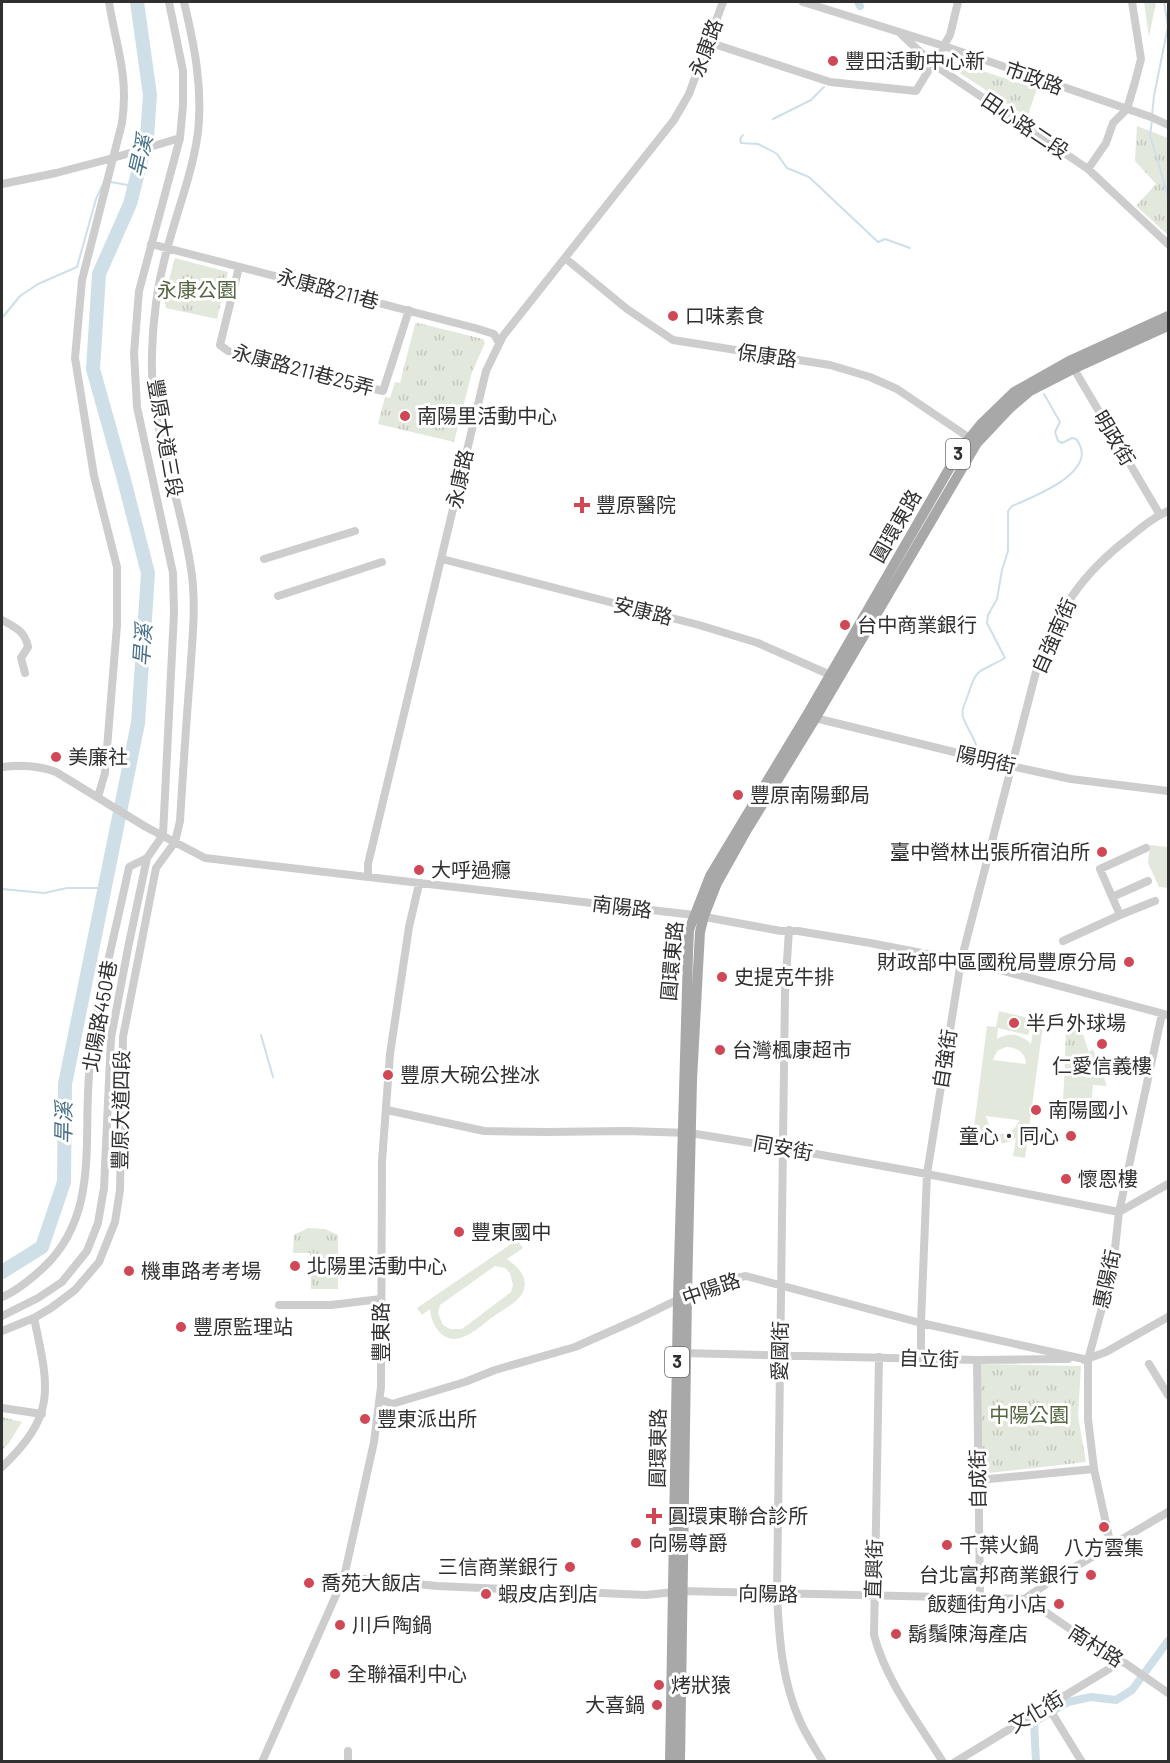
<svg xmlns="http://www.w3.org/2000/svg" width="1170" height="1763" viewBox="0 0 1170 1763" font-family="Barlow,'Noto Sans TC',sans-serif">
<style>
.grass{fill:url(#grass-tufts)}
.pitch{fill:#e3e8dc;fill-rule:evenodd}
.lines{fill:none;stroke-linecap:round;stroke-linejoin:round}
.stream{stroke:#cedfe8;stroke-width:2}
.canal{stroke:#cedfe8;stroke-width:8}
.river{stroke:#cedfe8;stroke-width:14}
.minor{stroke:#cdcdcd;stroke-width:8}
.major{stroke:#a8a8a8;stroke-width:10}
.poi-dot{fill:#d04855;stroke:#fff;stroke-width:2}
.labels{text-anchor:middle;stroke-width:6;stroke-linejoin:round;paint-order:stroke}
.shield{fill:#fff;stroke:#6e6e6e;stroke-width:1.5}
.shield-label{font-size:18px;font-weight:bold;fill:#303030}
.street-label{font-size:20px;fill:#303030;stroke:#fff}
.poi-label{font-size:20px;fill:#303030;stroke:#fff;text-anchor:start}
.park-label{font-size:20px;fill:#546642;stroke:#fff}
.water-label{font-size:21px;font-style:italic;fill:#477088;stroke:#fff}
</style>
<defs>
<pattern id="grass-tufts" width="24" height="20" patternUnits="userSpaceOnUse" patternTransform="scale(1.5)"><rect width="24" height="20" fill="#e3e8dc"/><path d="M3 7l-1-3M5 7V3M7 7l1-3M15 17l-1-3M17 17v-4M19 17l1-3" fill="none" stroke="#c3c7bd"/></pattern>
</defs>
<rect width="100%" height="100%" fill="#fff"/>
<!-- grass -->
<path class="grass" d="M1144 2H1156L1149 37Z
M953 61 1037 89 1027 117 952 68 949 63Z
M1137 126 1168 138V235L1136 206 1156 184 1135 161Z
M175 258 228 272 217 319 166 308 164 298Z
M418 323 483 339 485 343 472 372 454 442 378 424 385 397 390 398 395 382 400 383 415 324Z
M1066 1029 1082 1032 1089 1052 1093 1049 1107 1086 1064 1083Z
M308 1228 325 1229 338 1235V1289H311L310 1253H293L294 1235Z
M980 1364 1081 1366 1078 1416 1086 1462 980 1474Z
M2 1417 22 1422 9 1443 2 1450Z"/>
<!-- pitch -->
<path class="pitch" d="M1150 845 1168 847V888L1159 887 1148 863Z
M999 1011 1032 1019 1028 1035 998 1028 997 1039C1010 1032 1021 1034 1031 1044L1034 1023 1043 1025 1025 1158 1013 1156 1016 1138C1004 1146 992 1145 984 1132L982 1144 972 1143 987 1026 996 1027ZM1006 1047C1017 1047 1026 1053 1026 1064L993 1060 997 1051ZM986 1117V1116L1019 1120C1017 1129 1008 1135 999 1134L990 1127Z
M1064 1083 1093 1085 1090 1117 1062 1115Z
M517 1240 523 1248 507 1259C516 1266 528 1275 524 1289 521 1301 504 1309 494 1316 484 1323 474 1333 463 1337 444 1345 431 1326 430 1309L422 1315 417 1308ZM495 1266 505 1268 510 1273 513 1285 511 1292 462 1329H450L443 1325 438 1313 440 1305Z"/>
<g class="lines">
<!-- stream -->
<path class="stream" d="M1152 115 1154 96 1168 26 1164 2
M773 119 811 100 824 87
M1152 121 1150 135 1168 196
M743 135 740 139 741 143 758 144 768 149 777 154 787 168 809 177 878 242 885 239 910 248
M110 182 134 186
M2 318 20 296 38 284 77 267 96 199 104 182
M978 752C976 739 967 729 963 717 961 709 965 704 968 695 977 665 980 673 1005 658L987 623 988 615 997 599 1002 570 1008 551V511L1012 506C1033 497 1102 471 1076 439L1072 438 1062 443 1058 441 1055 432 1060 422 1044 394
M2 889 44 893 67 888H106
M261 1035 273 1077"/>
<!-- canal -->
<path class="canal" d="M858 2 860 6
M1036 1762 1034 1722 1068 1702 1091 1697 1116 1700 1132 1690 1168 1641"/>
<!-- river -->
<path class="river" d="M2 1272 42 1247 64 1182 65 1084 138 723 148 573 123 476 93 369 99 274 130 204 147 137 150 95 137 2"/>
<!-- minor -->
<path class="minor" d="M803 2 944 46 1151 117 1168 125
M901 34 933 64 1088 169 1168 244
M708 42 830 82 916 91 950 35 958 2
M1088 169 1106 143 1113 123 1127 109 1135 82 1141 59 1132 2
M2 184 56 173 113 158 180 138
M151 244 475 328 494 334 499 343
M565 258 627 309 673 340 830 365 870 377 897 389 974 441
M239 267 220 345 228 351 306 373 383 391 409 310
M1071 364 1160 515
M264 559 355 531
M442 559 699 625 758 643 835 677
M278 596 382 562
M2 620C15 627 25 631 28 647L21 658 25 673
M811 717 1011 766 1071 779 1168 791
M2 767C21 765 38 765 56 772L146 827 205 858 694 915 781 931H798L870 943 974 963 1168 1015
M98 797 105 773 117 625V567L94 476 75 358 82 280 122 123C129 75 116 47 109 2
M368 877V864L486 371 503 336 674 120 689 94 723 2
M1112 897 1148 881
M1120 915 1100 869 1146 848
M789 930 785 992 777 1594C779 1638 782 1681 800 1721 806 1735 815 1748 823 1762
M1063 941 1120 915 1155 901
M387 1110 484 1131 547 1132 627 1131 690 1133 783 1148 927 1174 1119 1212 1168 1184
M2 1297C17 1291 31 1279 43 1268 104 1211 80 1129 91 1056 99 992 116 930 129 867L147 858
M279 1305H331L381 1299
M2 1316 38 1298 62 1282 87 1251 98 1223 104 1188 111 1038 128 948 147 858 163 835 174 613 173 573 137 407 134 353 139 291 180 138 183 105V71L169 2
M2 1331 34 1318 51 1308 75 1290 99 1262 115 1222 120 1190 123 1037 156 868 175 842 180 821C183 773 186 724 190 676 192 643 196 609 192 576 183 502 149 430 152 353 153 318 158 280 168 246 178 208 193 171 198 132 203 87 194 44 184 2
M682 1353 977 1360 1068 1359
M879 1357 874 1635C886 1681 918 1722 943 1762
M921 1357V1323L927 1174 961 961 1036 672C1056 613 1080 575 1130 537 1142 527 1154 517 1168 511
M977 1360 980 1598
M1084 1360 1106 1352 1168 1317
M1149 1364 1168 1395
M380 1399 392 1404 465 1382 495 1370 575 1347 638 1319 687 1295 731 1279 746 1276 921 1323 1088 1360
M2 1408 42 1414
M2 1467C57 1415 49 1388 34 1318
M978 1480 1094 1469
M1111 1546 1094 1469 1088 1419V1360L1113 1267 1119 1212 1162 1014
M344 1577 437 1586 646 1595 683 1591 1024 1599 1048 1583 1168 1512
M1024 1599 1034 1604 1115 1660 1125 1663 1168 1693
M1047 1705 1082 1762
M262 1762 344 1577 374 1442 381 1387 382 1161 390 1054 409 927 419 884
M348 1762V1751
M955 1762 1109 1669 1115 1660"/>
<!-- major -->
<path class="major" d="M670 1762 678 1299 688 954 689 930 710 876 807 715 960 450 982 423 1014 392 1069 361 1168 316
M680 1762 687 1295 692 1080 700 932 704 916 717 883 745 833 815 719 977 443 1009 409 1030 391 1073 369 1168 326"/>
</g>
<!-- markers -->
<g class="poi-dot">
<circle cx="833" cy="61" r="6"/>
<circle cx="673" cy="316" r="6"/>
<circle cx="405" cy="416" r="6"/>
<path d="M579 496h6v6h6v6h-6v6h-6v-6h-6v-6h6z"/>
<circle cx="845" cy="625" r="6"/>
<circle cx="56" cy="757" r="6"/>
<circle cx="738" cy="795" r="6"/>
<circle cx="1102" cy="852" r="6"/>
<circle cx="419" cy="870" r="6"/>
<circle cx="1129" cy="962" r="6"/>
<circle cx="722" cy="977" r="6"/>
<circle cx="1014" cy="1023" r="6"/>
<circle cx="1102" cy="1044" r="6"/>
<circle cx="720" cy="1050" r="6"/>
<circle cx="388" cy="1075" r="6"/>
<circle cx="1036" cy="1110" r="6"/>
<circle cx="1071" cy="1136" r="6"/>
<circle cx="1066" cy="1179" r="6"/>
<circle cx="459" cy="1232" r="6"/>
<circle cx="295" cy="1266" r="6"/>
<circle cx="129" cy="1271" r="6"/>
<circle cx="181" cy="1327" r="6"/>
<circle cx="365" cy="1419" r="6"/>
<path d="M651 1507h6v6h6v6h-6v6h-6v-6h-6v-6h6z"/>
<circle cx="1104" cy="1527" r="6"/>
<circle cx="636" cy="1543" r="6"/>
<circle cx="947" cy="1545" r="6"/>
<circle cx="570" cy="1567" r="6"/>
<circle cx="1091" cy="1575" r="6"/>
<circle cx="309" cy="1583" r="6"/>
<circle cx="486" cy="1594" r="6"/>
<circle cx="1059" cy="1604" r="6"/>
<circle cx="340" cy="1625" r="6"/>
<circle cx="896" cy="1634" r="6"/>
<circle cx="335" cy="1674" r="6"/>
<circle cx="659" cy="1685" r="6"/>
<circle cx="657" cy="1705" r="6"/>
</g>
<g class="labels">
<!-- shield labels -->
<g class="shield">
<rect x="946" y="439" width="24" height="30" rx="4.5"/>
<rect x="665" y="1347" width="24" height="30" rx="4.5"/>
</g>
<g class="shield-label">
<text x="958" y="460">3</text>
<text x="677" y="1368">3</text>
</g>
<!-- street labels -->
<g class="street-label">
<text transform="translate(706 48) rotate(-70)" y="7">永康路</text>
<text transform="translate(1034 78) rotate(20)" y="7">市政路</text>
<text transform="translate(1025 126) rotate(34)" y="7">田心路二段</text>
<text transform="translate(328 289) rotate(15)" y="7">永康路211巷</text>
<text transform="translate(767 356) rotate(8)" y="7">保康路</text>
<text transform="translate(303 370) rotate(15)" y="7">永康路211巷25弄</text>
<text transform="translate(165 438) rotate(80)" y="7">豐原大道三段</text>
<text transform="translate(1114 438) rotate(59)" y="7">明政街</text>
<text transform="translate(460 479) rotate(-78)" y="7">永康路</text>
<text transform="translate(896 526) rotate(-60)" y="7">圓環東路</text>
<text transform="translate(643 611) rotate(14)" y="7">安康路</text>
<text transform="translate(1054 636) rotate(-66)" y="7">自強南街</text>
<text transform="translate(986 760) rotate(13)" y="7">陽明街</text>
<text transform="translate(622 907) rotate(7)" y="7">南陽路</text>
<text transform="translate(672 961) rotate(-85)" y="7">圓環東路</text>
<text transform="translate(100 1016) rotate(-80)" y="7">北陽路450巷</text>
<text transform="translate(945 1059) rotate(-81)" y="7">自強街</text>
<text transform="translate(121 1110) rotate(-89)" y="7">豐原大道四段</text>
<text transform="translate(783 1148) rotate(10)" y="7">同安街</text>
<text transform="translate(1107 1279) rotate(-78)" y="7">惠陽街</text>
<text transform="translate(711 1289) rotate(-19)" y="7">中陽路</text>
<text transform="translate(381 1332) rotate(-90)" y="7">豐東路</text>
<text transform="translate(780 1351) rotate(-89)" y="7">愛國街</text>
<text transform="translate(929 1359) rotate(2)" y="7">自立街</text>
<text transform="translate(658 1448) rotate(-89)" y="7">圓環東路</text>
<text transform="translate(978 1479) rotate(-91)" y="7">自成街</text>
<text transform="translate(874 1569) rotate(-88)" y="7">直興街</text>
<text transform="translate(768 1594) rotate(1)" y="7">向陽路</text>
<text transform="translate(1096 1646) rotate(32)" y="7">南村路</text>
<text transform="translate(1036 1712) rotate(-31)" y="7">文化街</text>
</g>
<!-- poi labels -->
<g class="poi-label">
<text x="845" y="68">豐田活動中心新</text>
<text x="685" y="323">口味素食</text>
<text x="417" y="423">南陽里活動中心</text>
<text x="596" y="512">豐原醫院</text>
<text x="857" y="632">台中商業銀行</text>
<text x="68" y="764">美廉社</text>
<text x="750" y="802">豐原南陽郵局</text>
<text x="1090" y="859" text-anchor="end">臺中營林出張所宿泊所</text>
<text x="431" y="877">大呼過癮</text>
<text x="1117" y="969" text-anchor="end">財政部中區國稅局豐原分局</text>
<text x="734" y="984">史提克牛排</text>
<text x="1026" y="1030">半戶外球場</text>
<text x="732" y="1057">台灣楓康超市</text>
<text x="1102" y="1073" text-anchor="middle">仁愛信義樓</text>
<text x="400" y="1082">豐原大碗公挫冰</text>
<text x="1048" y="1117">南陽國小</text>
<text x="1059" y="1143" text-anchor="end">童心‧同心</text>
<text x="1078" y="1186">懷恩樓</text>
<text x="471" y="1239">豐東國中</text>
<text x="307" y="1273">北陽里活動中心</text>
<text x="141" y="1278">機車路考考場</text>
<text x="193" y="1334">豐原監理站</text>
<text x="377" y="1426">豐東派出所</text>
<text x="668" y="1523">圓環東聯合診所</text>
<text x="648" y="1550">向陽尊爵</text>
<text x="959" y="1552">千葉火鍋</text>
<text x="1104" y="1555" text-anchor="middle">八方雲集</text>
<text x="558" y="1574" text-anchor="end">三信商業銀行</text>
<text x="1079" y="1582" text-anchor="end">台北富邦商業銀行</text>
<text x="321" y="1590">喬苑大飯店</text>
<text x="498" y="1601">蝦皮店到店</text>
<text x="1047" y="1611" text-anchor="end">飯麵街角小店</text>
<text x="352" y="1632">川戶陶鍋</text>
<text x="908" y="1641">鬍鬚陳海產店</text>
<text x="347" y="1681">全聯福利中心</text>
<text x="671" y="1692">烤狀猿</text>
<text x="645" y="1712" text-anchor="end">大喜鍋</text>
</g>
<!-- park labels -->
<g class="park-label">
<text x="197" y="297">永康公園</text>
<text x="1029" y="1422">中陽公園</text>
</g>
<!-- water labels -->
<g class="water-label">
<text transform="translate(141 156) rotate(-77)" y="7">旱溪</text>
<text transform="translate(143 645) rotate(-86)" y="7">旱溪</text>
<text transform="translate(64 1123) rotate(-89)" y="7">旱溪</text>
</g>
</g>
<!-- border -->
<rect width="1170" height="1763" fill="none" stroke="#303030" stroke-width="6"/>
</svg>
